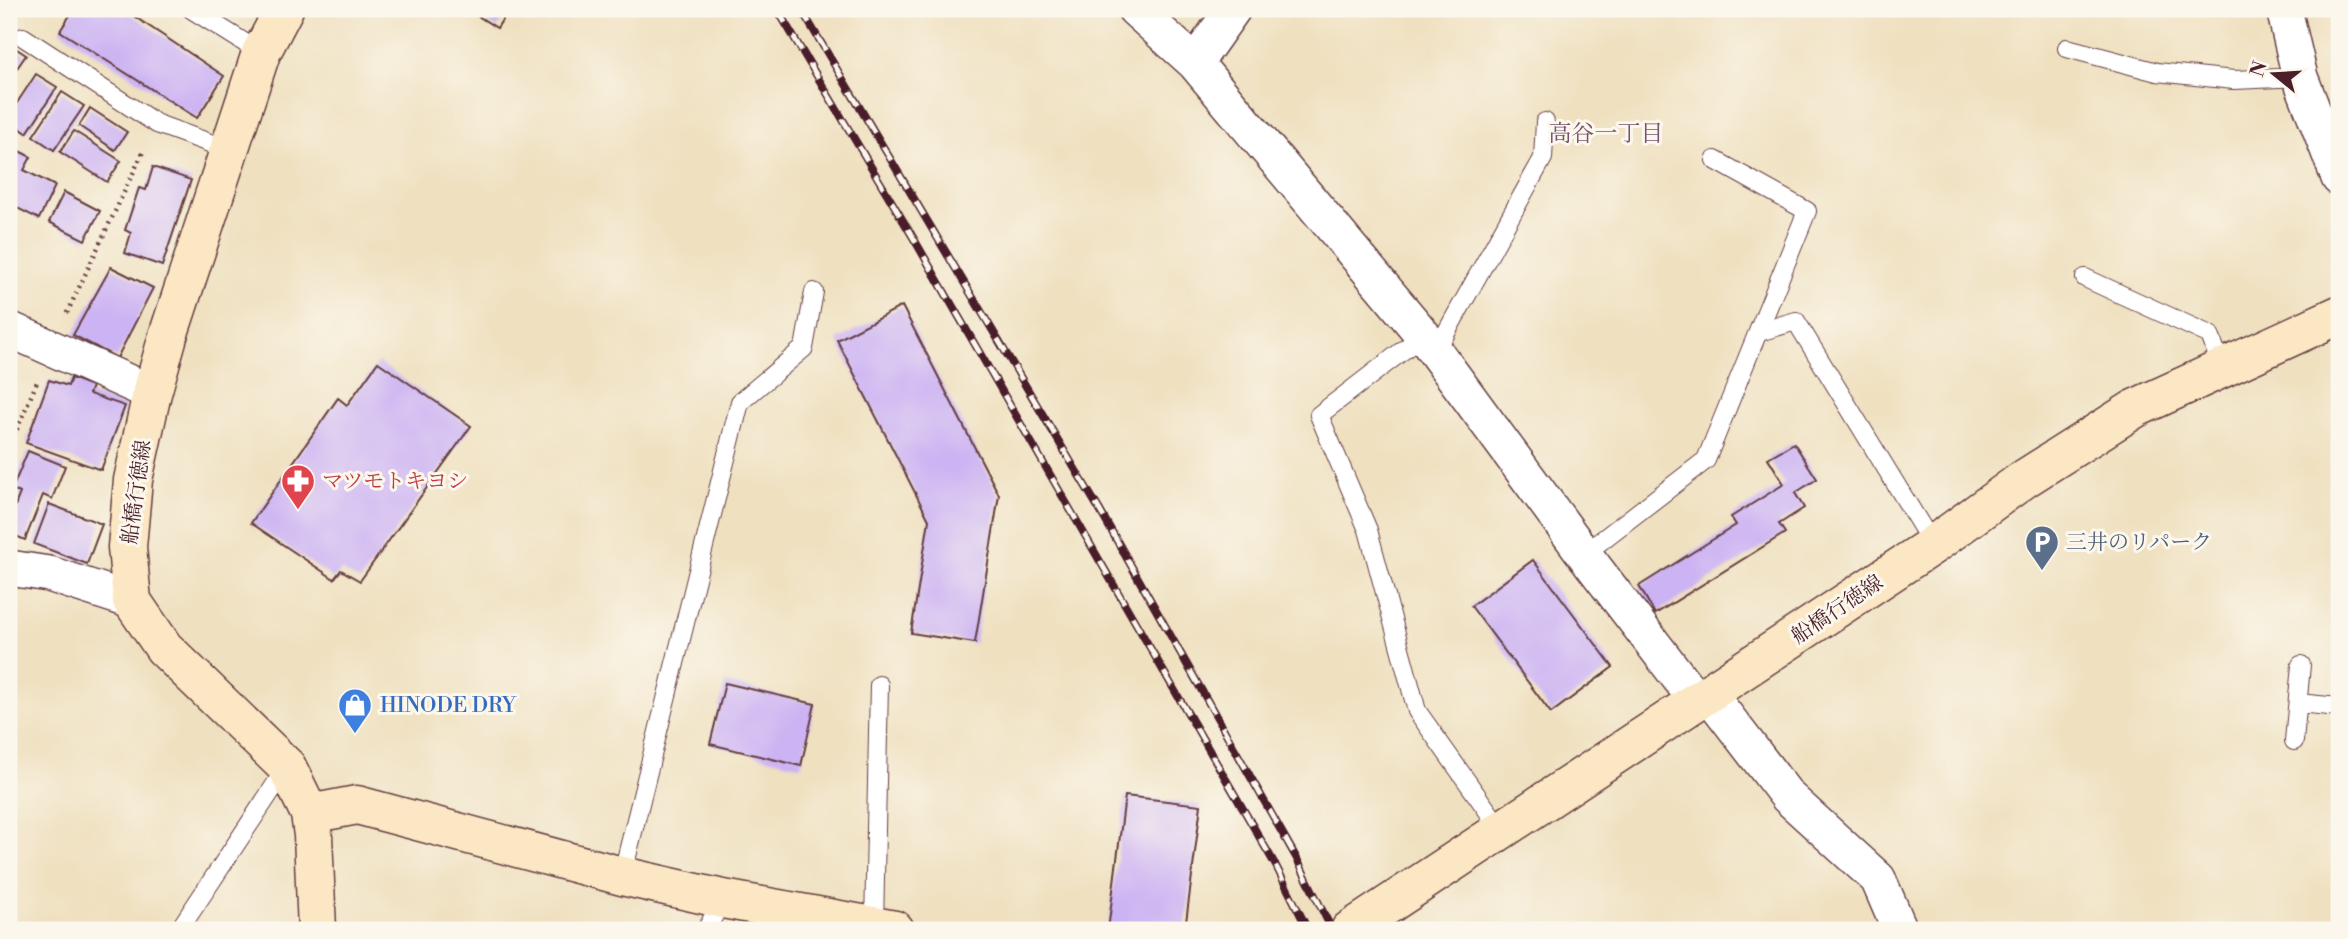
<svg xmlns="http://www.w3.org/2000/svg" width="2348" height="939" viewBox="0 0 2348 939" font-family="'Libre Bodoni','Noto Serif JP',serif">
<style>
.building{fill:#ccb3f3}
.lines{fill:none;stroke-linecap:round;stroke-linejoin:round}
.lane-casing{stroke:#633c41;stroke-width:20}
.street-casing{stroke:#633c41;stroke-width:38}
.secondary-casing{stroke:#633c41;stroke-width:41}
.path{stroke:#633c41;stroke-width:4.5;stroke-dasharray:2 5;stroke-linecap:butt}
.lane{stroke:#fff;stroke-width:18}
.street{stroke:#fff;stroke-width:35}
.secondary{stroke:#fbe7c3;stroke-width:38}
.rail-casing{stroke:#4a1f2b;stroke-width:8}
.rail{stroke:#fbf7ec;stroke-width:5;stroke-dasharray:16;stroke-linecap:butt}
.labels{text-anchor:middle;stroke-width:6;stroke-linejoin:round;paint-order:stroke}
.health-label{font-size:21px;fill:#be3a42;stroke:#fbf7ec;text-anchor:start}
.street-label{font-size:21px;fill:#4a1f2b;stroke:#fbf7ec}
.service-label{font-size:21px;fill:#4e5e75;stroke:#fbf7ec;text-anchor:start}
.shop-label{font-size:21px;fill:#366cbe;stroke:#fbf7ec;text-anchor:start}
.neighbourhood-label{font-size:23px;fill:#785371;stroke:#fbf7ec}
</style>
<rect width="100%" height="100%" fill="#fbf7ec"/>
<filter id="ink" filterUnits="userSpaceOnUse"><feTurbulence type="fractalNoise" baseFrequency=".0143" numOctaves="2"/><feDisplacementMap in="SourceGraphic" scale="14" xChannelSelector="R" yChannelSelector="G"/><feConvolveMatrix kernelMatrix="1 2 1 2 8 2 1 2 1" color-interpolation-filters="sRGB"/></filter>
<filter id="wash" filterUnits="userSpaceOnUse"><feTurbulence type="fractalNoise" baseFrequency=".00686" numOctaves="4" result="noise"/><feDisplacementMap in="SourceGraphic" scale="28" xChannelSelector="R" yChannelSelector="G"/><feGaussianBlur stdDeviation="1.57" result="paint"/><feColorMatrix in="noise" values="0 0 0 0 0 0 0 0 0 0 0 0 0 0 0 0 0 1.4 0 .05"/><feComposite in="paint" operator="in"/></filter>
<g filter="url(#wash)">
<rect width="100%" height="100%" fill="#efe0bf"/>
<g id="blocks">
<!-- building -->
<path class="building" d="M74 9H123L224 76 197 118 60 31Z
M467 9H509L497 28Z
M9 44 26 55 9 80Z
M36 74 57 87 27 133 9 121V115Z
M62 92 84 106 54 150 33 136Z
M90 108 127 132 115 150 79 126Z
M74 131 121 161 107 182 60 152Z
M13 148 31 157 24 170 55 186 39 219 9 204V156Z
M153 167 191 180 162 266 125 253 131 233 125 230 139 188 146 190Z
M64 192 100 211 85 240 49 222Z
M111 267 153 288 117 358 73 335Z
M902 306 999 495 975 643 911 633 929 520 837 340Z
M378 362 471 426 360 581 341 570 334 579 251 523 338 398 347 405Z
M71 378 92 386 89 394 125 406 101 470 26 443 49 380 68 386Z
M1794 443 1817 479 1795 493 1804 508 1779 524 1785 533 1655 614 1639 586 1736 525 1731 517 1784 484 1768 458Z
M28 451 65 466 52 499 43 495 25 540 9 533V521L20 493 12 489Z
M49 504 102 524 87 564 34 544Z
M1533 560 1613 667 1551 713 1471 606Z
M725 683 815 704 801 766 710 744Z
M1125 796 1201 805 1185 930H1108Z"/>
</g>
</g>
<g filter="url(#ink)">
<use href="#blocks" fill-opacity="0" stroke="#633c41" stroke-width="2"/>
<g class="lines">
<!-- lane casing -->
<g class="lane-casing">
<path id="lane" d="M191 9 261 53
M23 37 157 124 229 150
M2067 48 2157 72 2234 80 2300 77
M2085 278 2210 335 2222 368
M1759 332 1796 321 1933 545
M1423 335 1319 415 1368 530 1417 711 1502 831
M1436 351 1543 158 1545 122
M1584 554 1706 460 1807 211 1715 160
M2298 703 2339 707
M2294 741 2301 665
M622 876 740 402 804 348 814 292
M874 926 879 685
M179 930 287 767
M706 930 723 899"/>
</g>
<!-- street casing -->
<g class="street-casing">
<path id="street" d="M1135 9 1195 63 1423 335 1584 554 1697 701
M2284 9 2300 77 2339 178
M1195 63 1233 9
M9 329 152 393
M9 568 49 574 132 601
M1709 694 1788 797 1878 879 1900 930"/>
</g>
<!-- secondary casing -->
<g class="secondary-casing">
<path id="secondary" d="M284 9 261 53 168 336 152 393 133 480 127 547 132 601 164 648 287 767 310 814 313 835 317 930
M310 814 357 805 622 876 723 899 895 930
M1350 930 1933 545 2024 479 2136 408 2339 315"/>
</g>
<!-- path -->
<path class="path" d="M67 313 144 150
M14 436 37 382"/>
<!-- lane -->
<use href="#lane" class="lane"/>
<!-- street -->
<use href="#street" class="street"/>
<!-- secondary -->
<use href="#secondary" class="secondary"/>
<!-- rail casing -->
<g class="rail-casing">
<path id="rail" d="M777 9 914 239 1276 866 1308 930
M801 9 1099 509 1297 859 1332 930"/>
</g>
<!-- rail -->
<use href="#rail" class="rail"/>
</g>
</g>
<!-- icons -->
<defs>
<g id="pharmacy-pin" transform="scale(1.75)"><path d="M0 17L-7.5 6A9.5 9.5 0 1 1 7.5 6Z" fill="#e0444e" stroke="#fbf7ec"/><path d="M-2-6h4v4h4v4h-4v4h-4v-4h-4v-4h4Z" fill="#fff"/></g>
<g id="parking-pin" transform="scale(1.75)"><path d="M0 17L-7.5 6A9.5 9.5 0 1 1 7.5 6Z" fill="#5c6f8a" stroke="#fbf7ec"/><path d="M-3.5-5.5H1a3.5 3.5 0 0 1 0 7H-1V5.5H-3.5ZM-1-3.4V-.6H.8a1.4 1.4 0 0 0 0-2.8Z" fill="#fff"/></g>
<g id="shop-pin" transform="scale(1.75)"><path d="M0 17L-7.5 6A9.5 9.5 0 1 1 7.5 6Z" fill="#3f7fe0" stroke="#fbf7ec"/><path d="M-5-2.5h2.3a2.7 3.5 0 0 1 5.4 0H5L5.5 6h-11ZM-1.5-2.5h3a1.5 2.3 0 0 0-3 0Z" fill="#fff"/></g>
</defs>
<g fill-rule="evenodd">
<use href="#pharmacy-pin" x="298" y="481"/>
<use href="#parking-pin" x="2042" y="542"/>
<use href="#shop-pin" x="355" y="705"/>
</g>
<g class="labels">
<!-- health labels -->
<g class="health-label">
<text x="322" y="488">マツモトキヨシ</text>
</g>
<!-- street labels -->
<g class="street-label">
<text transform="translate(136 492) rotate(-82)" y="7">船橋行徳線</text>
<text transform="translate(1837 609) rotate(-34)" y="7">船橋行徳線</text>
</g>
<!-- service labels -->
<g class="service-label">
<text x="2066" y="549">三井のリパーク</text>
</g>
<!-- shop labels -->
<g class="shop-label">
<text x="380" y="712">HINODE DRY</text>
</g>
<!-- neighbourhood labels -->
<g class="neighbourhood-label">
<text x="1606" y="141">高谷一丁目</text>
</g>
</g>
<!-- margin -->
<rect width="2348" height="939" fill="none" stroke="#fbf7ec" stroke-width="35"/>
<!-- north arrow -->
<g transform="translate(2274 74) rotate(288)" stroke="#fbf7ec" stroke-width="5" paint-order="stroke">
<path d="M0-5L12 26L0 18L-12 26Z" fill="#4a1f2b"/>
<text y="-10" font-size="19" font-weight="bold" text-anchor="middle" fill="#4a1f2b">N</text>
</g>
</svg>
